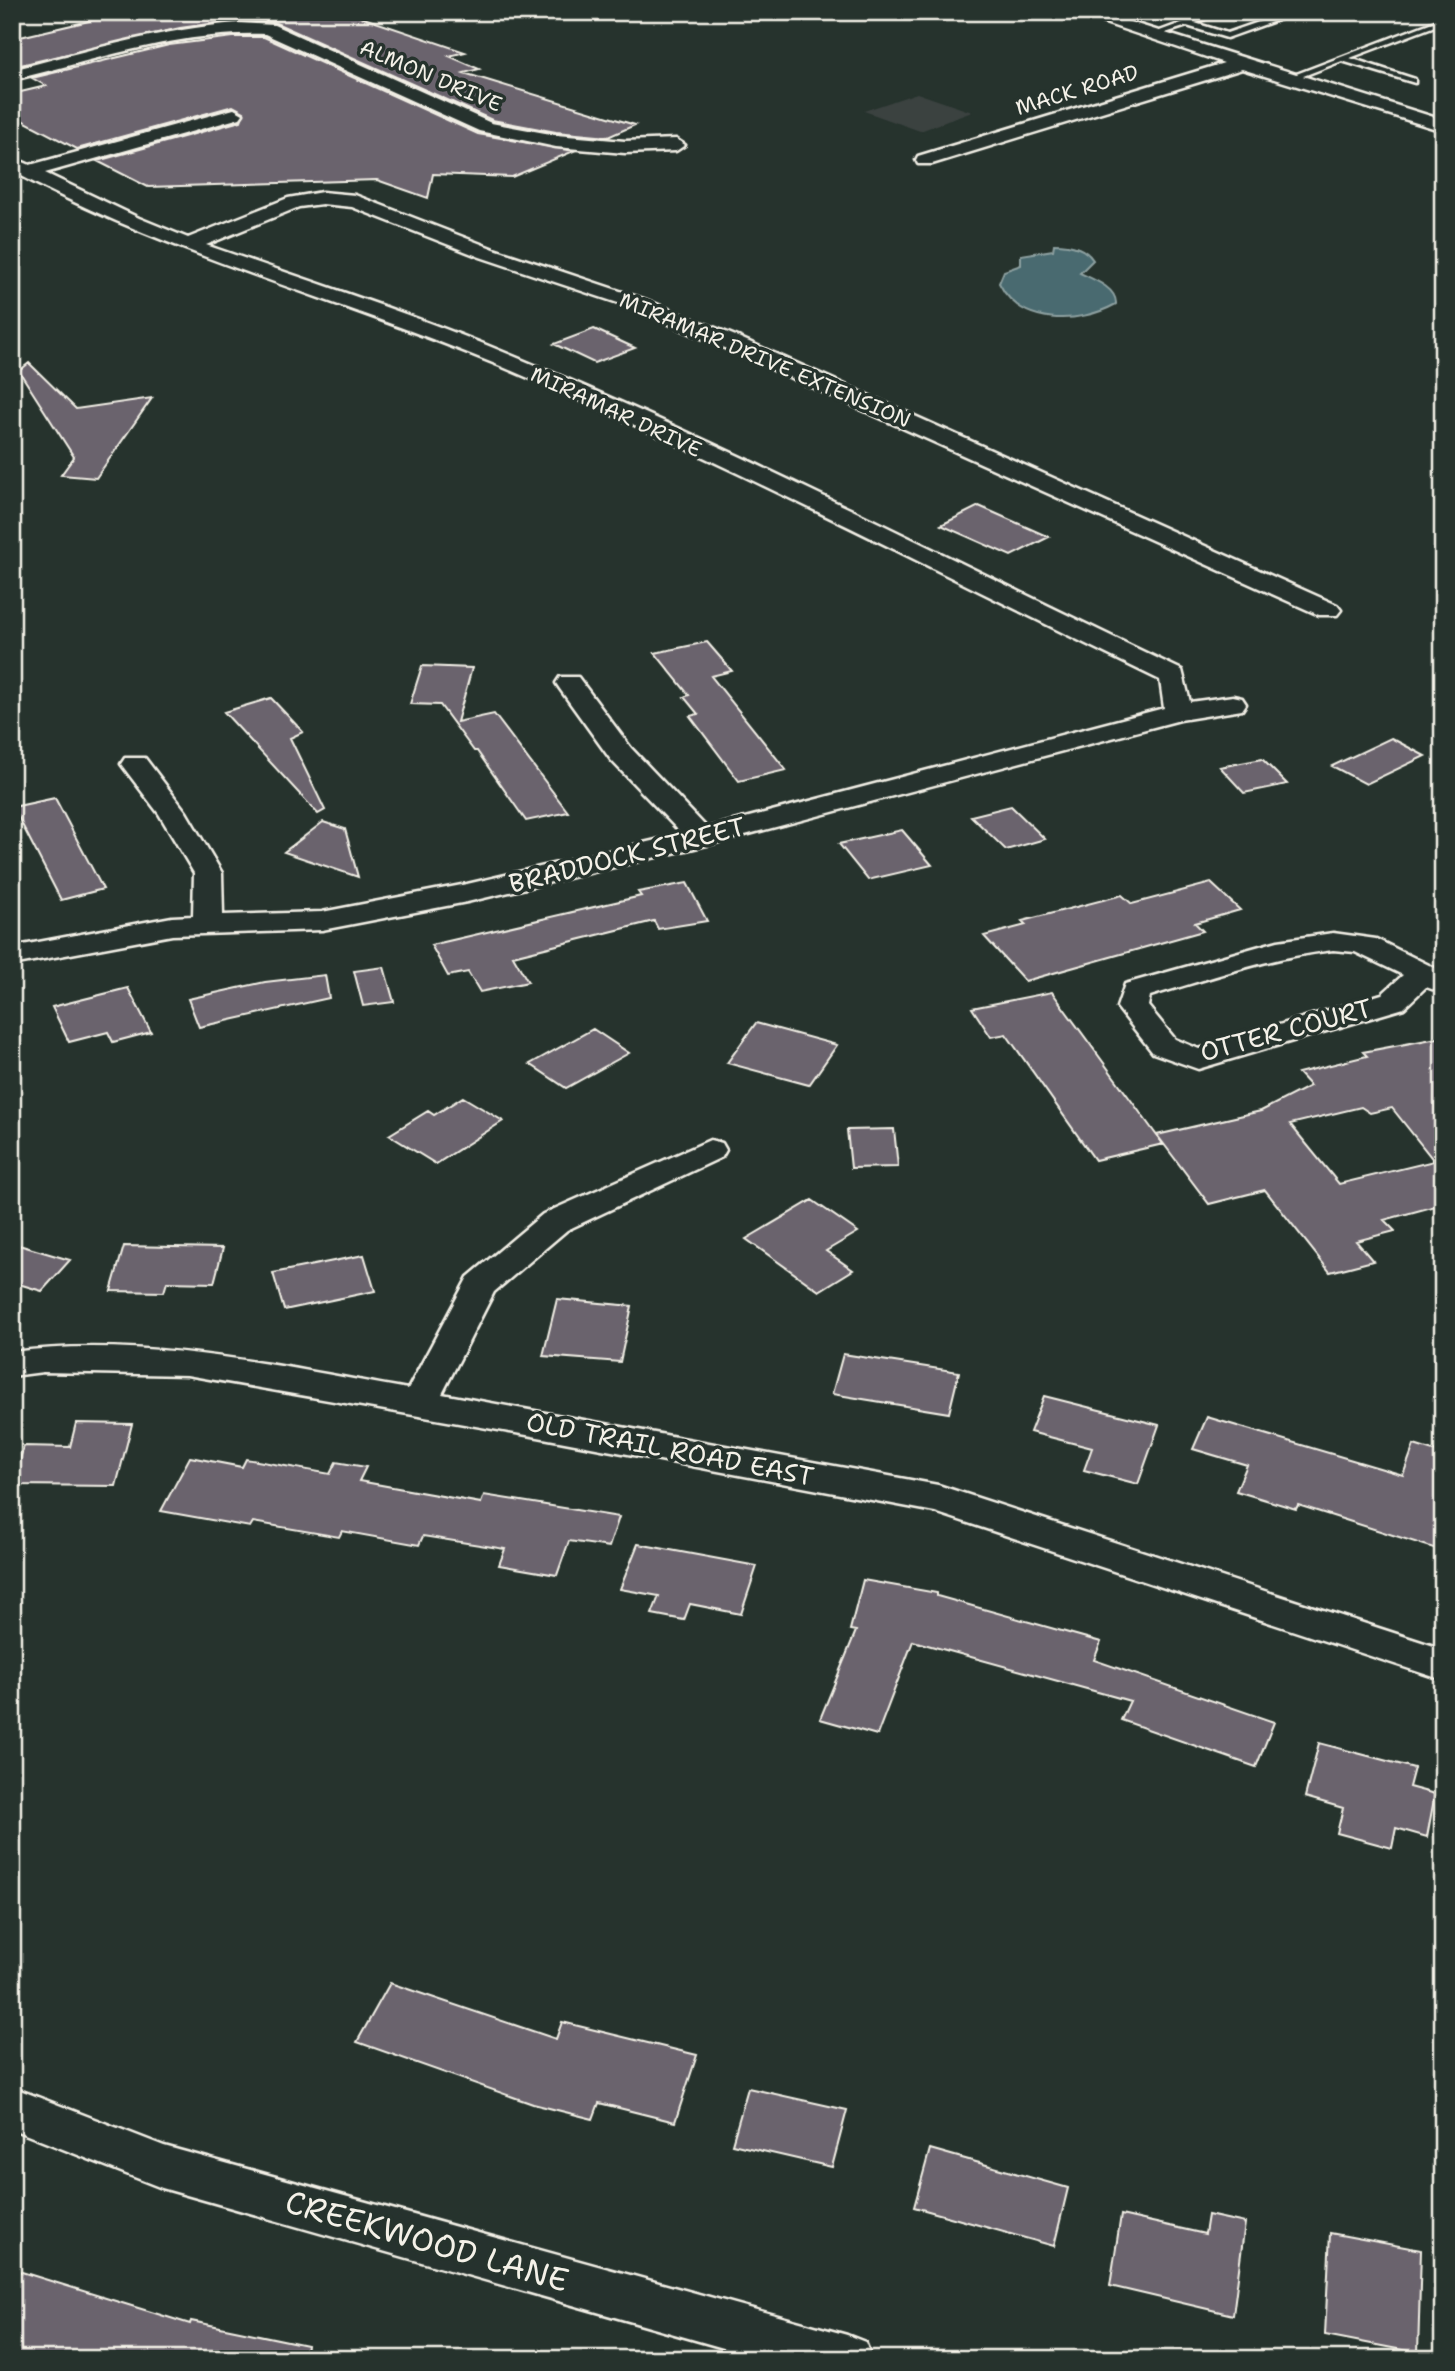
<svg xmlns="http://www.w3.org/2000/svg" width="1455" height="2371" viewBox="0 0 1455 2371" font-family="'Shantell Sans',sans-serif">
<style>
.built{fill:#3b4240}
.water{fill:#496a70;stroke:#8da0a0;stroke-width:2}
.building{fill:#6b646d;stroke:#f4f1e8;stroke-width:2;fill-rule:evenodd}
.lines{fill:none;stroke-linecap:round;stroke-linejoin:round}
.service-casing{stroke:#f4f1e8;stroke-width:5}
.minor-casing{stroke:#f4f1e8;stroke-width:5}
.service{fill:#26332d;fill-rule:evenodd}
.minor{fill:#26332d;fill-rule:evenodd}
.labels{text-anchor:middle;stroke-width:7;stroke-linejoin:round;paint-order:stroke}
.far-street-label{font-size:21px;fill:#f4f1e8;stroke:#26332d}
.street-label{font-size:26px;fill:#f4f1e8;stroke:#26332d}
.near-street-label{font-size:32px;fill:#f4f1e8;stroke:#26332d}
</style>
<rect width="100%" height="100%" fill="#26332d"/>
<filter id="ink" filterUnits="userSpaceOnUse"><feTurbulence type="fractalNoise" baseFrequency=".0143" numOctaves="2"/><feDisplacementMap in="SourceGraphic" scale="14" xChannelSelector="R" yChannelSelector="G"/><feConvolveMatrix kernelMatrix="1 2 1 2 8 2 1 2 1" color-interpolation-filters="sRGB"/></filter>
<g filter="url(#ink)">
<!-- built -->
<path class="built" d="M917 93 972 112 920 131 864 111Z"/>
<!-- water -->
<path class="water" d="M1054 244C1068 244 1085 247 1093 260L1080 273C1093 279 1117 288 1116 304 1078 325 1020 326 999 283L1004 271 1021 265V255L1053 250Z"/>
<!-- building -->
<path class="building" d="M79 12H346L465 52 449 56 479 69 464 73 635 125 608 137 556 132 492 120 274 22 238 20 180 28 12 67V42L19 40 16 38 93 20Z
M233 37H264L478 134 574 151 512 177 433 174 428 198 377 180 148 187 97 161 241 121 244 112 233 106 77 149 12 115V94L46 86 32 78 169 45Z
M594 329 635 348 594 363 554 344Z
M29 363 76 409 152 398 96 478 61 475 74 457 19 371Z
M979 506 1049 537 1011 556 941 525Z
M707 642 732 671 711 676 786 770 739 781 690 716 698 714 684 697 689 695 655 653Z
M422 666 472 668 457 722 494 714 568 812 526 821 477 751H474L440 705 410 704Z
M271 698 303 732 290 738 325 810 318 814 224 712Z
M1391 738 1425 756 1366 784 1332 766Z
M1262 759 1287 784 1244 793 1220 767Z
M55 798 103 889 61 900 13 807Z
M1011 806 1045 839 1006 850 971 816Z
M323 822 345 829 358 877 284 852Z
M902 830 932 865 868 880 839 844Z
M687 883 707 921 658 929 654 921 513 956 528 982 480 992 468 972 448 976 431 945 641 896 638 892Z
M1211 883 1240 910 1195 923 1203 931 1025 981 984 936 1026 925 1022 921 1122 895 1132 904Z
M384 967 394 1002 363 1006 354 971Z
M325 975 329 998 199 1027 188 999 265 982Z
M128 988 151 1032 113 1042 108 1032 69 1042 52 1007Z
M1052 992 1163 1144 1095 1160 1006 1034 991 1037 972 1008Z
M756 1023 837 1045 809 1085 727 1063Z
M593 1029 629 1053 566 1088 530 1064Z
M1443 1037V1204L1384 1220 1395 1231 1356 1241 1373 1261 1330 1272 1265 1190 1209 1204 1157 1135 1261 1111 1310 1086 1298 1073 1367 1056 1363 1052ZM1361 1107 1370 1113 1392 1108 1434 1161 1339 1184 1290 1124Z
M463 1097 503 1121 436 1164 389 1135 428 1111 434 1115Z
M894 1129 898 1167 851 1168 847 1130Z
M812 1200 858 1232 826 1251 853 1270 819 1291 746 1239Z
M12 1243 70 1260 42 1291 12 1282Z
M124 1246 223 1248 214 1283 167 1282 164 1292 111 1291Z
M364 1255 375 1291 284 1310 273 1273Z
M557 1299 632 1306 620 1362 543 1356Z
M843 1354 959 1372 949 1413 832 1394Z
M1044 1396 1159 1425 1138 1484 1084 1470 1092 1448 1030 1432Z
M1207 1417 1403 1475 1414 1445 1443 1454V1551L1298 1505 1296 1509 1236 1491 1247 1465 1193 1449Z
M76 1423 132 1424 116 1486 12 1485 24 1446 70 1447Z
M190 1457 242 1467 246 1459 330 1474 336 1462 366 1467 359 1481 481 1503 484 1495 619 1517 609 1547 569 1541 557 1575 499 1565 505 1549 423 1536 419 1545 342 1531 339 1537 253 1522 250 1527 161 1511Z
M638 1544 757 1566 741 1614 690 1604 684 1620 652 1614 659 1596 620 1589Z
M863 1580 937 1593V1596L1101 1642 1094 1660 1274 1722 1256 1767 1121 1720 1130 1701 913 1641 877 1735 820 1719 856 1631 850 1630Z
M1319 1743 1414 1768 1409 1787 1435 1794 1427 1837 1396 1828 1392 1848 1337 1833 1343 1808 1305 1797Z
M390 1983 556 2039 562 2022 697 2055 675 2122 599 2103 593 2119 533 2104 357 2042Z
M748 2088 847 2110 832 2167 732 2144Z
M930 2149 1068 2188 1054 2246 914 2207Z
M1121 2215 1205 2234 1208 2215 1245 2223 1233 2315 1110 2286Z
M1330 2233 1421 2250 1418 2353 1325 2335Z
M12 2269 190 2324 191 2321 307 2345 305 2359H12Z"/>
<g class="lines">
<!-- service casing -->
<g class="service-casing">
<path id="service" d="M1211 12H1223L1195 23 1227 33 1288 12H1300L1227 38 1187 26 1153 37 1149 35Z
M1443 18V23L1350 58 1415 79V83L1342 61 1293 80 1286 78Z"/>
</g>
<!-- minor casing -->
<g class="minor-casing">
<path id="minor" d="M1072 12H1098L1443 120V131L1242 69 932 164H918L916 160 918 156 1224 63Z
M238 23 274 25 491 123 556 135 625 141 676 139 685 145 676 151 625 153 556 147 479 131 265 34C178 31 96 60 12 80V70C87 51 161 29 238 23Z
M234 109 243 114 240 118 45 173 139 218 188 238 288 198 322 192 355 195 494 249 644 299 738 337 1337 605 1341 610 1337 615H1319L722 347 630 307 480 257 352 207 322 204 299 207 206 245C309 281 413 314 513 356 741 450 960 565 1182 670L1190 702 1233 696 1242 698 1246 704 1242 710 1180 720 711 844 467 902 322 930 172 935 12 965V947L172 917 193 916 194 873 159 814 121 764 125 758H145L186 812 222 873 223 915 322 912 467 884 682 834 611 760 560 689 556 683 560 677H578L631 748 707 828 1164 708 1160 680C941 574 723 460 498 365 337 298 166 254 12 171V157L30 165Z
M1333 933 1376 939 1443 972V993L1426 987 1404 1008 1198 1069 1153 1053 1117 1007 1125 984 1278 941ZM1333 950 1355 952 1403 975 1382 994 1199 1049 1175 1039 1148 1006 1150 996C1211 978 1270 957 1333 950Z
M710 1140 722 1143 726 1150 722 1157 567 1230 494 1292 442 1394 938 1485 1443 1649V1680L935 1512 538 1437 187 1375 43 1372 12 1376V1352C145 1335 278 1366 408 1389L468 1277 543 1214Z
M12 2087 164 2146 847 2335 865 2342 872 2359H762L162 2188 12 2129Z"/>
</g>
<!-- service -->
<use href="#service" class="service"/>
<!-- minor -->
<use href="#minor" class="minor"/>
</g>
</g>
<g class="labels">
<!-- far-street labels -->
<g class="far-street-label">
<text transform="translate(431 76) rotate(23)" y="7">ALMON DRIVE</text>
<text transform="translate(1077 90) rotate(-17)" y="7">MACK ROAD</text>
<text transform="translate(765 360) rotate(23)" y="7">MIRAMAR DRIVE EXTENSION</text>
<text transform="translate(616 412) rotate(25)" y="7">MIRAMAR DRIVE</text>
</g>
<!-- street labels -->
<g class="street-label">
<text transform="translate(627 855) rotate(-14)" y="9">BRADDOCK STREET</text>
<text transform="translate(1286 1030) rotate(-15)" y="9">OTTER COURT</text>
<text transform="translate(670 1449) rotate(11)" y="9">OLD TRAIL ROAD EAST</text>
</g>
<!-- near-street labels -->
<g class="near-street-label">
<text transform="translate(427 2241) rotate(16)" y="11">CREEKWOOD LANE</text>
</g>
</g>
<!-- margin -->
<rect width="1455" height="2371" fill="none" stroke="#26332d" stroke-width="42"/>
<rect x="21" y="21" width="1413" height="2329" fill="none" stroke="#f4f1e8" stroke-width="2.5" filter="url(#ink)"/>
</svg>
